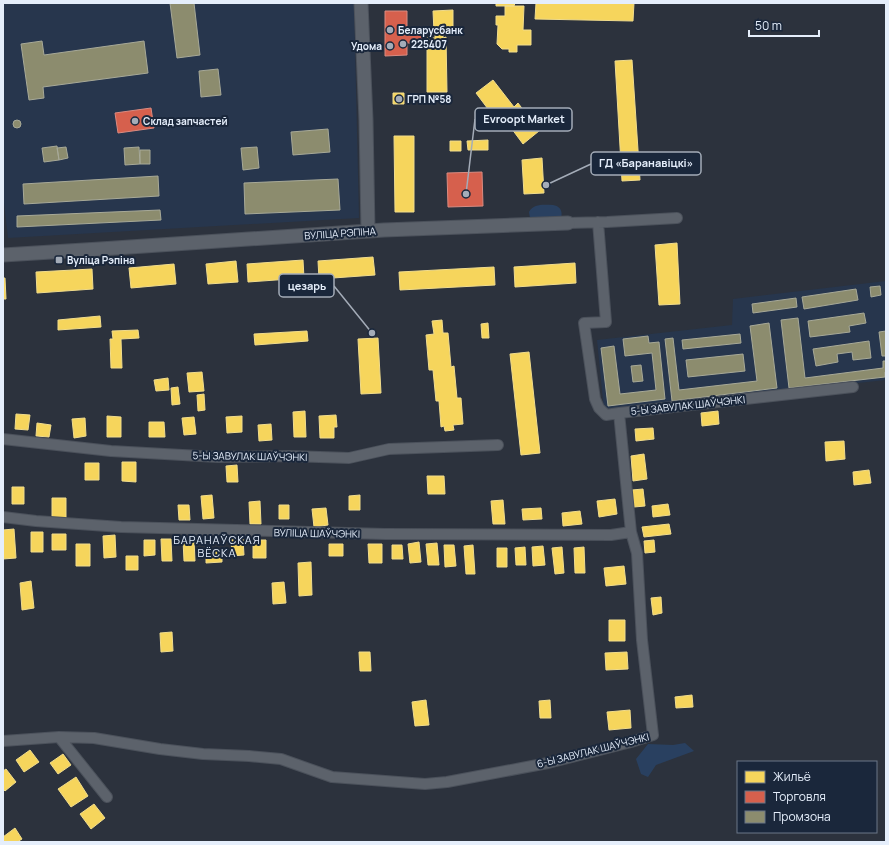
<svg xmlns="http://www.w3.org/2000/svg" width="889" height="845" viewBox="0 0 889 845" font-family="Manrope,sans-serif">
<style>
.built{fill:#27364d}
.green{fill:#294060}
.homes{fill:#f6d55c;stroke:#f1dc8c}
.shops{fill:#d6604d;stroke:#da8b81}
.industry{fill:#8c8c6e;stroke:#a7a998}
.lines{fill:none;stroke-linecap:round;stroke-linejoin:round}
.minor-casing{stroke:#4b515b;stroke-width:12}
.tertiary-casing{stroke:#4b515b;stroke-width:15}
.minor{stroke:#5c626b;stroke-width:10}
.tertiary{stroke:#5c626b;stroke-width:13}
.poi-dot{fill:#a4acb8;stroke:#1a273b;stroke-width:1.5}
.labels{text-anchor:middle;stroke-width:4;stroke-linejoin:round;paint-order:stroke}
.poi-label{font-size:10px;font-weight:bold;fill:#e5eefb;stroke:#1a273b;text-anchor:start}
.street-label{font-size:10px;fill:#e5eefb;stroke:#1a273b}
.neighbourhood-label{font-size:11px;letter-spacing:1px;fill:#e5eefb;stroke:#1a273b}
.leader{fill:none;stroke:#a4acb8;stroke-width:1.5}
.callout-dot{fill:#a4acb8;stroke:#1a273b;stroke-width:1.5}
.callout{fill:#1a273b;stroke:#a4acb8;stroke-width:1.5}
.callout-label{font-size:11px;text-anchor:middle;font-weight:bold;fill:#e5eefb}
</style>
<rect width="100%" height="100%" fill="#2c323d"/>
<!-- built -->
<path class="built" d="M3 3H354L359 218 8 238 3 194Z
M886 281V380L604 410 597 340 732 325 733 299Z"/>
<!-- green -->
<path class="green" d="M553 205C560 206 563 211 561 218H530L529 212C534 203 544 205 553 205Z
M685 743 694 751 656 765 648 777 641 774 636 759 648 744 673 745Z"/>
<!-- homes -->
<path class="homes" d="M496 3H515L514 6H496Z
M536 3H634L633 21 535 19Z
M505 6H524L523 30H531V45H517V52H509V49H502L497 44 498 25H496V16H505Z
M453 10V32H443V38L446 37 447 92H427V38H435V32H434L433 11Z
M632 60 640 180 622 181 615 61Z
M493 80 514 107 518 103 539 131 523 144 503 117 497 121 476 93Z
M393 93H404V104H393Z
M394 136H414V212H395Z
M488 140V150H468L467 141Z
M450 141H461V151H450Z
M542 158 544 193 524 194 522 160Z
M677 243 680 304 659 305 655 245Z
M373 257 375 275 319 279 318 261Z
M303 260 304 278 248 282 247 264Z
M236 261 238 282 208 284 206 264Z
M575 263 576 283 515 287 514 267Z
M174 264 176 284 131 288 129 268Z
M494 267 495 285 400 290 399 272Z
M92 269 93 289 37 293 36 272Z
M3 278H5L6 299H3Z
M100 316 101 327 58 330V320Z
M442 320 443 333H448L451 367 454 366 457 398H461L463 424 453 425 454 430 445 431 444 426 441 427 439 401H436L433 370H429L426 335 434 334 432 321Z
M488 323 489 338H482L481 324Z
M138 330 139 338 121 339 122 368H111L110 339H113L112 331Z
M307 331 308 341 255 345 254 334Z
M378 338 381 393 361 394 358 339Z
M529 352 540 453 521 455 510 354Z
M202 372 204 391 189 392 187 373Z
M168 378 169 390 156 391 154 380Z
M178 387 180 404 172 405 171 388Z
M204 394 205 410 198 411 197 395Z
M305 411 306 437H294L293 412Z
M718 411 719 424 702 426 701 413Z
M16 414 30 415 28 430 15 429Z
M336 415 337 427H334V438H320L319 416Z
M107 416 121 417V437H107Z
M242 416V432L227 433 226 417Z
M194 417 196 434 184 435 182 418Z
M85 418 86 436 74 438 72 419Z
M149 422H164L165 437H149Z
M37 423 51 425 49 437 36 436Z
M271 424 272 440 259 441 258 425Z
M653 428 654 439 636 441 635 429Z
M844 441 845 459 826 461 825 442Z
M644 454 647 479 633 481 631 456Z
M122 462H136V482L122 481Z
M85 463H99V480H85Z
M237 465 238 482H227L226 466Z
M869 470 871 483 854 485 853 472Z
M427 476H444L445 494H428Z
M12 487H24V504H12Z
M643 489 645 506 634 507 632 490Z
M212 495 214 518 203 519 201 496Z
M360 495V510H349V496Z
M52 498H66V518H52Z
M615 499 617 514 599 517 597 501Z
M503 500 505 524H493L491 501Z
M260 501 261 524H250L249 502Z
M668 504 670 515 653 517 652 506Z
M178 505H189L190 520H179Z
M279 505H289V519H279Z
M326 508 328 525 314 527 312 509Z
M541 508 542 519 523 520 522 509Z
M580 511 582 524 563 526 562 513Z
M669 524 671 534 644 537 642 527Z
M14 529 16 558 3 559V530Z
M31 532H43V552H31Z
M52 534H66V550H52Z
M115 535 116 557 104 558 103 536Z
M161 539H171L172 561H162Z
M243 539 244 555 232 556 231 540Z
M144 540H155V555L144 556Z
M183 540H194L195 561H184Z
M253 540H266V558H253Z
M654 540 655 552 645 553 644 541Z
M419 542 421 562 410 563 408 544Z
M437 543 439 565H428L426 544Z
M76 544H90V566H76Z
M329 544H343V556H329Z
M368 544H382V563H369Z
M392 545H402L403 559H392Z
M444 545H454L456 566 445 567Z
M473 545 475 574H466L464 546Z
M543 546 545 565 533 566 532 547Z
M525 547 526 565H516L515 548Z
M562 547 564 573 555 574 552 548Z
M584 547 585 573H575L574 548Z
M497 548H507V567H497Z
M206 549H222V562L206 563Z
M126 556H138V570H126Z
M311 562 312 595 299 596 298 563Z
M624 566 626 584 606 586 604 568Z
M31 581 34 608 22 610 20 583Z
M284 582 286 603 273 604 272 583Z
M661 597 662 613 653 615 651 598Z
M609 620H625V641H609Z
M172 632 173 651 161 652 160 633Z
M359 652H370L371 671H360Z
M627 652 628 669 606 670 605 653Z
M692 695 693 707 676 708 675 697Z
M426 700 429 725 415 726 412 702Z
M550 700 551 718H540L539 701Z
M630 710 631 728 609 730 607 712Z
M30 750 39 762 24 772 16 760Z
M63 754 71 765 58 774 50 763Z
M6 769 16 782 5 791 3 789V771Z
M76 777 88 796 71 807 58 789Z
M94 804 105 818 91 829 80 814Z
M15 828 22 839 17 842H4L3 840V837Z"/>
<!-- shops -->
<path class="shops" d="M385 11H407V31H425V43H407V55L385 56Z
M151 108 154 128 118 133 115 113Z
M482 172 483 206 448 207 447 173Z"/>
<!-- industry -->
<path class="industry" d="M170 3H194L200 55 177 58Z
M42 41 44 55 144 41 148 73 43 87 44 98 29 100 21 44Z
M218 69 221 95 201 97 199 71Z
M13 124a4 4 0 1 1 8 0a4 4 0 1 1-8 0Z
M328 129 330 152 293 155 291 132Z
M57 146 59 160 44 162 42 148Z
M66 147 68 158 59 160 57 148Z
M139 147 140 164 125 165 124 148Z
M257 147 259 168 243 170 241 148Z
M140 150H150V164H140Z
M158 176 159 196 24 204 23 184Z
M338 179 340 210 245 214 244 183Z
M160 210 161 220 17 227V216Z
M880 286 881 295 871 297 870 287Z
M856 289 858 300 804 309 802 297Z
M796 298 797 307 753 313 752 304Z
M864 313 866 323 849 326 850 332 810 337 808 321Z
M798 318 805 378 883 368V361H886V372H885V377L789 388 781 320Z
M769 323 777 388 672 401 665 339 673 338 679 390 757 381 750 326Z
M886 331V356H882L879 332Z
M740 334 741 343 683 349 682 340Z
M648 336 649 343 659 342 665 399 608 406 601 348 614 346 620 394 656 390 652 353 625 356 623 339Z
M869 341 871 358 853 360 852 352 837 354 838 362 816 366 813 349Z
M743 354 745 371 688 377 686 360Z
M641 365 643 381 633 382 631 366Z"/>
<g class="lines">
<!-- minor casing -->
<g class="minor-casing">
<path id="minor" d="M598 222 606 322 584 323 595 399 599 408 606 415 619 413
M568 223 607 222 677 218
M3 439 111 451 218 457 290 456 349 458 389 449 498 445
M3 517 36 521 121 527 385 534 611 535 631 532
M59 737 94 738 160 749 203 754 249 756 281 759 332 777 425 784 447 782 548 763 631 742 653 735 642 640 637 553 631 532 619 413 853 387
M3 741 59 737 107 797"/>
</g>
<!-- tertiary casing -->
<g class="tertiary-casing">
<path id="tertiary" d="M361 3 366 120 368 231
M3 255 100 249 384 230 568 223"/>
</g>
<!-- minor -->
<use href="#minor" class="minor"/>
<!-- tertiary -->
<use href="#tertiary" class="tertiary"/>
</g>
<!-- markers -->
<g class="poi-dot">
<circle cx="390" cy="30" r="4"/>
<circle cx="403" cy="44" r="4"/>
<circle cx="390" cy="46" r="4"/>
<circle cx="399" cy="99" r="4"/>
<circle cx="135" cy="121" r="4"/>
<rect x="55" y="256" width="8" height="8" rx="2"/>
</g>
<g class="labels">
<!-- poi labels -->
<g class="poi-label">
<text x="398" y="34">Беларусбанк</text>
<text x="411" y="48">225407</text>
<text x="382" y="50" text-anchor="end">Удома</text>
<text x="407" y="103">ГРП №58</text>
<text x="143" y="125">Склад запчастей</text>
<text x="67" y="264">Вуліца Рэпіна</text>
</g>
<!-- street labels -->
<g class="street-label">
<text transform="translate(340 233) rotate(-4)" y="4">ВУЛІЦА РЭПІНА</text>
<text transform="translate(688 405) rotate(-6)" y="4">5-Ы ЗАВУЛАК ШАЎЧЭНКІ</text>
<text transform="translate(250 456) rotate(1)" y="4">5-Ы ЗАВУЛАК ШАЎЧЭНКІ</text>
<text transform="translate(317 533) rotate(1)" y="4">ВУЛІЦА ШАЎЧЭНКІ</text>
<text transform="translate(593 750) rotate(-14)" y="4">6-Ы ЗАВУЛАК ШАЎЧЭНКІ</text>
</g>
<!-- neighbourhood labels -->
<g class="neighbourhood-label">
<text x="217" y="544">БАРАНАЎСКАЯ<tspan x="217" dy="13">ВЁСКА</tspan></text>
</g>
</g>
<!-- callouts -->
<path class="leader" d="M466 194L475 119M546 185L591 164M372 333L334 286"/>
<g class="callout-dot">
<circle cx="466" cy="194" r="4"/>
<circle cx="546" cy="185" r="4"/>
<circle cx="372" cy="333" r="4"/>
</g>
<g class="callout">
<rect x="475" y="108" width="97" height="23" rx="4"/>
<rect x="591" y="152" width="110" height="23" rx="4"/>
<rect x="279" y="274" width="55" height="23" rx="4"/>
</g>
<g class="callout-label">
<text x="524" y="123">Evroopt Market</text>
<text x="646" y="167">ГД «Баранавіцкі»</text>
<text x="307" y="290">цезарь</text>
</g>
<!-- border -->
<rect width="889" height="845" fill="none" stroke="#e5eefb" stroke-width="8"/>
<!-- legend -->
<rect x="737" y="761" width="140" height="72" fill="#1a273b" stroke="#6b7788"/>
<rect x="745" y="771" width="20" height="12" fill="#f6d55c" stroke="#6b7788"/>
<text x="773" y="781" font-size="12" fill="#e5eefb">Жильё</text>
<rect x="745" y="791" width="20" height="12" fill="#d6604d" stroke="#6b7788"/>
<text x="773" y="801" font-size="12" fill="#e5eefb">Торговля</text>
<rect x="745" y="811" width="20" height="12" fill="#8c8c6e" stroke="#6b7788"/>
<text x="773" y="821" font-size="12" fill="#e5eefb">Промзона</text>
<!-- scale -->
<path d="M749 30v6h70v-6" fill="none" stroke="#e5eefb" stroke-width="2"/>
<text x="755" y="30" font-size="12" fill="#e5eefb" stroke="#1a273b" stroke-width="3" paint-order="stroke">50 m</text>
</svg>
